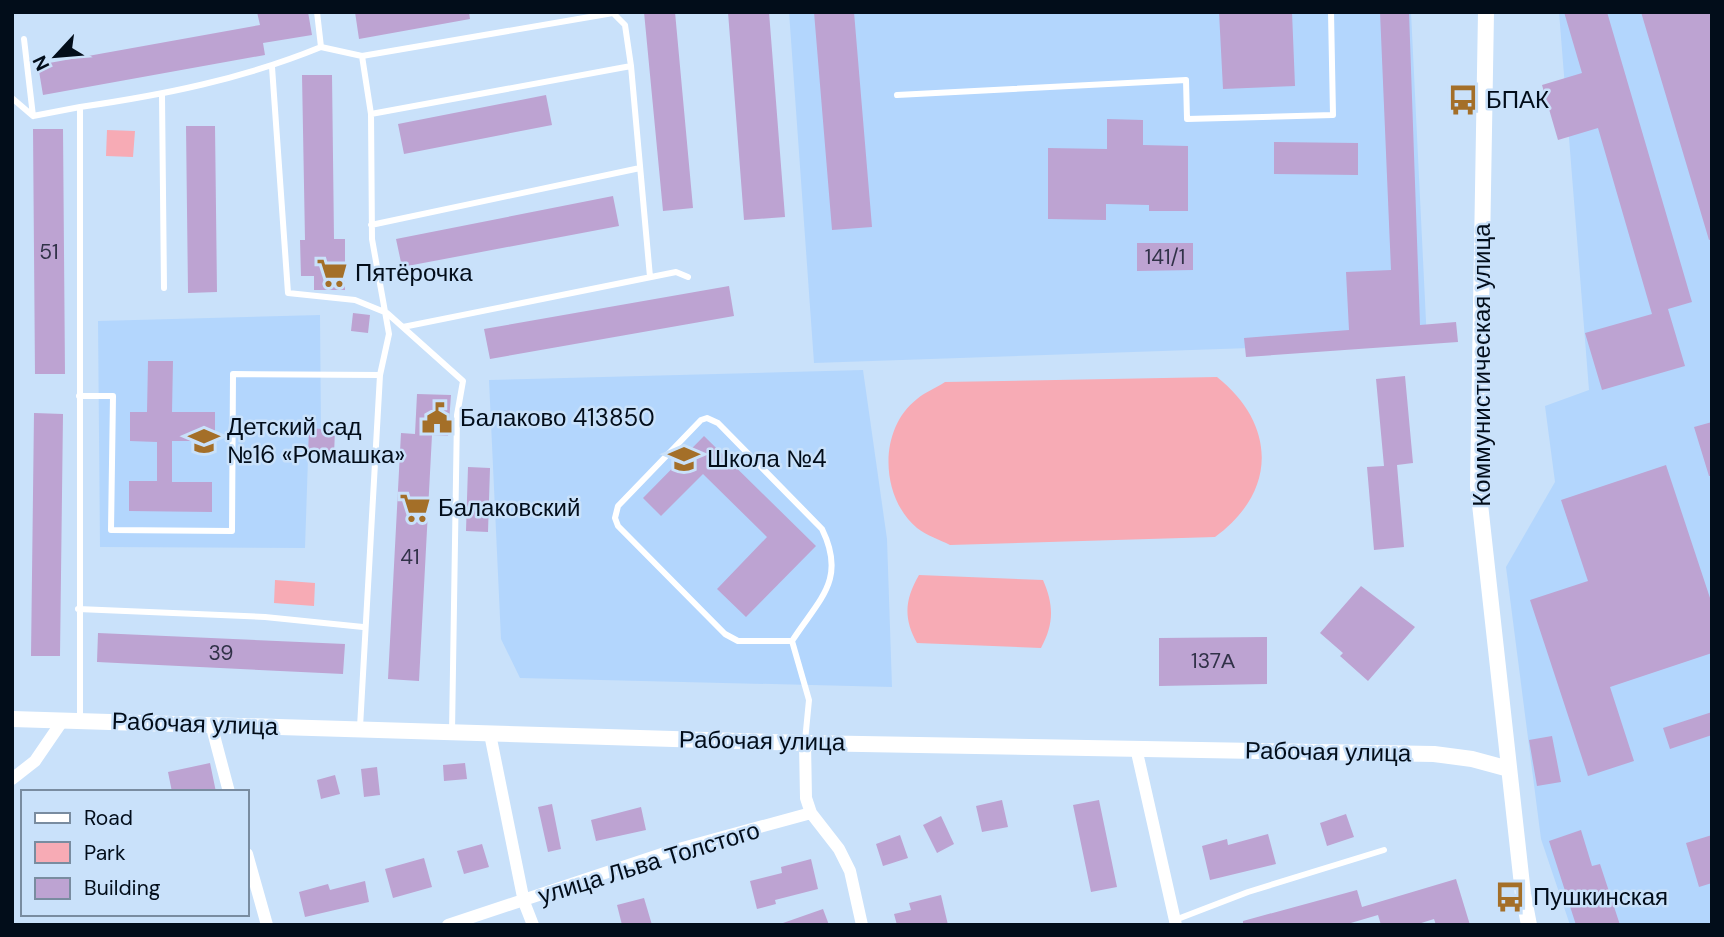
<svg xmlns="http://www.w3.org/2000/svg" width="1724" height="937" viewBox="0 0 1724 937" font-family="'DM Sans',sans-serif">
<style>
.built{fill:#b3d6fd}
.green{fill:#f7abb5}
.building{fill:#bda3d2}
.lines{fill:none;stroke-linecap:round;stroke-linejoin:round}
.service{stroke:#fff;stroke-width:6}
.minor{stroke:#fff;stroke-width:12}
.tertiary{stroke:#fff;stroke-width:16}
.labels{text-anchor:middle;stroke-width:5;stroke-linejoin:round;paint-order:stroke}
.number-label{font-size:21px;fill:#313248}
.poi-label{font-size:24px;fill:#020d1a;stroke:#c9e1fa;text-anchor:start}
.street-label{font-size:24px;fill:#020d1a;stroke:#c9e1fa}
</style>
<rect width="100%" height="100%" fill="#c9e1fa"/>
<!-- built -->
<path class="built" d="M789 12H1411L1427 342 814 363Z
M1559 12H1712V925H1570L1541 839 1506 567 1555 482 1545 406 1589 390Z
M320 315 321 429H309L305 548 100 547 98 321Z
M863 370 887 539 892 687 520 678 501 639 489 380Z"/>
<!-- green -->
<path class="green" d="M107 130 135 131 133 157 106 156Z
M1217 377C1276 424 1278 491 1215 537L950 545C940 540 926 535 917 528 880 497 878 429 917 399 925 392 936 388 945 382Z
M919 575 1043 580C1054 605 1054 624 1041 648L917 643C903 618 905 599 919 575Z
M275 580 315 583 314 606 274 603Z"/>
<!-- building -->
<path class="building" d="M257 12H308L312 35 263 43 265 55 43 95 38 65 260 25Z
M355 12H469L470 19 359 39Z
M644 12H675L693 208 663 211Z
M728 12H769L785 217 744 220Z
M814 12H854L872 227 832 230Z
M1219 12H1292L1295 86 1223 89Z
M1380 12H1409L1420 325 1456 322 1458 342 1246 357 1244 338 1349 330 1346 272 1391 270Z
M1564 12H1607L1692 302 1668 309 1685 366 1602 390 1585 333 1652 314 1598 128 1558 140 1542 85 1582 73Z
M1641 12H1712V239L1709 240Z
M302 75H332L334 239H345V290H314V276H301L300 240H305Z
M546 95 552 125 404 154 398 124Z
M1107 119 1143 120V145L1188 146V211H1149V205L1106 204V220L1048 219V148L1107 149Z
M186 126H215L217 292 188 293Z
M33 129H63L65 374H35Z
M1274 142 1358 143V175L1274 174Z
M613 196 619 226 402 267 396 239Z
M1137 243H1193V270L1137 271Z
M729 286 734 316 490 359 484 329Z
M353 313 370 315 368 333 351 331Z
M148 361H173L172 412H215V441H172V482H212V512L129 511V481H157V442L130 441V412H147Z
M1405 376 1413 463 1397 465 1404 547 1374 550 1367 467 1384 466 1376 379Z
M417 394 451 395 448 436 432 435 419 681 388 679 401 433 415 434Z
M34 413 63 414 60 656H31Z
M1712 422V476H1709L1694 427Z
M309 428 335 430 334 455 308 454Z
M704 436 816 546 746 617 717 589 767 537 703 474 661 516 643 498Z
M1666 465 1712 604V653L1610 687 1634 761 1588 776 1530 600 1588 581 1561 500Z
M468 467 490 468 488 532 466 531Z
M1361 586 1415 627 1368 681 1340 656 1343 653 1320 633Z
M98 633 345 644 343 674 97 662Z
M1267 637V684L1159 686V638Z
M1712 712V735L1670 749 1663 728Z
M1552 736 1561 782 1537 786 1529 740Z
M210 763 216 792H172L168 772Z
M465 763 467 779 444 781 443 765Z
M377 767 380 795 364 797 361 769Z
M335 775 340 794 321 799 317 780Z
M1002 800 1008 827 982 832 976 806Z
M1099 800 1117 887 1091 892 1073 805Z
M552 804 561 849 548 852 538 807Z
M641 807 646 830 596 841 591 820Z
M1346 814 1354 837 1327 846 1320 823Z
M941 816 954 844 937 853 923 825Z
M1581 830 1592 866 1600 864 1620 925H1576L1549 841Z
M1268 834 1276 864 1210 880 1202 846 1227 839 1228 845Z
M900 835 908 858 883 866 876 844Z
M1712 835V883L1699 887 1686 843Z
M482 844 489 867 464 874 457 851Z
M424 858 432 887 393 898 385 869Z
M811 859 818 889 775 900 776 904 757 909 750 881 782 873 781 867Z
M1456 879 1470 925H1436L1434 919 1415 925H1381L1378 915 1344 925H1243V921L1357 890 1362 907Z
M365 881 369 902 305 917 299 892 328 884 330 890Z
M941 895 948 925H897L894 914 911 910 909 903Z
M644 898 652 925H622L617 905Z
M823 909 829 925H783V923Z"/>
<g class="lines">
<!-- service -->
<path class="service" d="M317 12 321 47 362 56 371 114 372 239 389 334 380 375 360 727
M24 39 33 116 80 107
M362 56 613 13 625 25 631 66
M272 67 288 293 355 300 387 313 463 381 457 415 452 732
M897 95 1186 80 1187 119 1333 115 1331 12
M162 96 164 288
M12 98 33 116
M371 114 631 66 650 277
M371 225 640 168
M403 327 676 272 688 277
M79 396H113L111 530 232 531 233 374 380 375
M78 609 265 617 363 627
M792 641H738L725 634 618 526 615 518 618 506 701 420 707 418 718 423 822 529C847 580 819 599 792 641L809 700 805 741
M80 719V107C163 95 243 79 321 47
M1175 920 1248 892 1384 850"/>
<!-- minor -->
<path class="minor" d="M211 724 229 792
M490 734 524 902 533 925
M805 743 806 798 811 813 839 849 850 871 862 925
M1136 748 1176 925
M12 779 35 761 63 720
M247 854 267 925
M448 925 668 852 811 813"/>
<!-- tertiary -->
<path class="tertiary" d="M1486 12 1478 486 1523 894 1529 925
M12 719 805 743 1434 754 1472 759 1509 769"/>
</g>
<!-- icons -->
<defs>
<g id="bus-bare" transform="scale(2.415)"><path d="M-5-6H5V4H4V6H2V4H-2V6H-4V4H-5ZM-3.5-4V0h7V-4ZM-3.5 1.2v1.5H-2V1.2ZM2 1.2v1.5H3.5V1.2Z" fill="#a46f28" stroke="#c9e1fa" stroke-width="2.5" paint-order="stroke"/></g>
<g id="supermarket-bare" transform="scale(2.415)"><path d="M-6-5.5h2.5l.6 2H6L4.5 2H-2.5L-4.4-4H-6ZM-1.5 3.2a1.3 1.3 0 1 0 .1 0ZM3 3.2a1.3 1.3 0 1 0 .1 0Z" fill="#a46f28" stroke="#c9e1fa" stroke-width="2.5" paint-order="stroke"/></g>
<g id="civic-bare" transform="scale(2.415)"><path d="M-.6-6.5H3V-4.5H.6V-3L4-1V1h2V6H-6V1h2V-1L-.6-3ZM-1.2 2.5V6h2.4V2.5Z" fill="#a46f28" stroke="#c9e1fa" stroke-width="2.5" paint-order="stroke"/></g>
<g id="school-bare" transform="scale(2.415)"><path d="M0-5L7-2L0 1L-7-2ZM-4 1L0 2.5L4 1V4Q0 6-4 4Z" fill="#a46f28" stroke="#c9e1fa" stroke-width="2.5" paint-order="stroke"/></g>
</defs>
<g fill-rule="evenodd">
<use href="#bus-bare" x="1463" y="100"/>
<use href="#supermarket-bare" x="332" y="273"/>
<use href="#civic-bare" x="437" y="418"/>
<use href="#school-bare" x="204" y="441"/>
<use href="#school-bare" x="684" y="459"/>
<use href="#supermarket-bare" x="415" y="508"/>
<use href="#bus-bare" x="1510" y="897"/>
</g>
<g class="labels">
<!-- number labels -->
<g class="number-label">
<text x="49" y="259">51</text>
<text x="1165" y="264">141/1</text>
<text x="410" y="564">41</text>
<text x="221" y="660">39</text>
<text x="1213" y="668">137А</text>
</g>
<!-- poi labels -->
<g class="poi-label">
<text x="1486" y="108">БПАК</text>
<text x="355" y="281">Пятёрочка</text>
<text x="460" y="426">Балаково 413850</text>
<text x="227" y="435">Детский сад<tspan x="227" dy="28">№16 «Ромашка»</tspan></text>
<text x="707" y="467">Школа №4</text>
<text x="438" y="516">Балаковский</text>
<text x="1533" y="905">Пушкинская</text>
</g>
<!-- street labels -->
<g class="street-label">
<text transform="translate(1482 365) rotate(-90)" y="8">Коммунистическая улица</text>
<text transform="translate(195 724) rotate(2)" y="8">Рабочая улица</text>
<text transform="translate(762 741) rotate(1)" y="8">Рабочая улица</text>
<text transform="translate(1328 752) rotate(1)" y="8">Рабочая улица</text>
<text transform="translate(649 863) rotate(-17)" y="8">улица Льва Толстого</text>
</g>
</g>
<!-- border -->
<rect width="1724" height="937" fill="none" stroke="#020d1a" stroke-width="28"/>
<!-- legend -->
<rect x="21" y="790" width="228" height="126" fill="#c9e1fa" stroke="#798ca0" stroke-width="2"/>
<rect x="35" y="813" width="35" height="10" fill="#ffffff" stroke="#798ca0" stroke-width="2"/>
<text x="84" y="825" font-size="21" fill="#020d1a">Road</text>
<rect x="35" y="842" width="35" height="21" fill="#f7abb5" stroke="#798ca0" stroke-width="2"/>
<text x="84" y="860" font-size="21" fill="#020d1a">Park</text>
<rect x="35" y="878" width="35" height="21" fill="#bda3d2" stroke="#798ca0" stroke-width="2"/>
<text x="84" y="895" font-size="21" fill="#020d1a">Building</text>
<!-- north arrow -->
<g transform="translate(56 56) rotate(244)" stroke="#c9e1fa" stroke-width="5" paint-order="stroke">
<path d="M0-5L12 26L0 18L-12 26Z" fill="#020d1a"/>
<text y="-10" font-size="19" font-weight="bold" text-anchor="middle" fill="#020d1a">N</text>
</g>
</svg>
